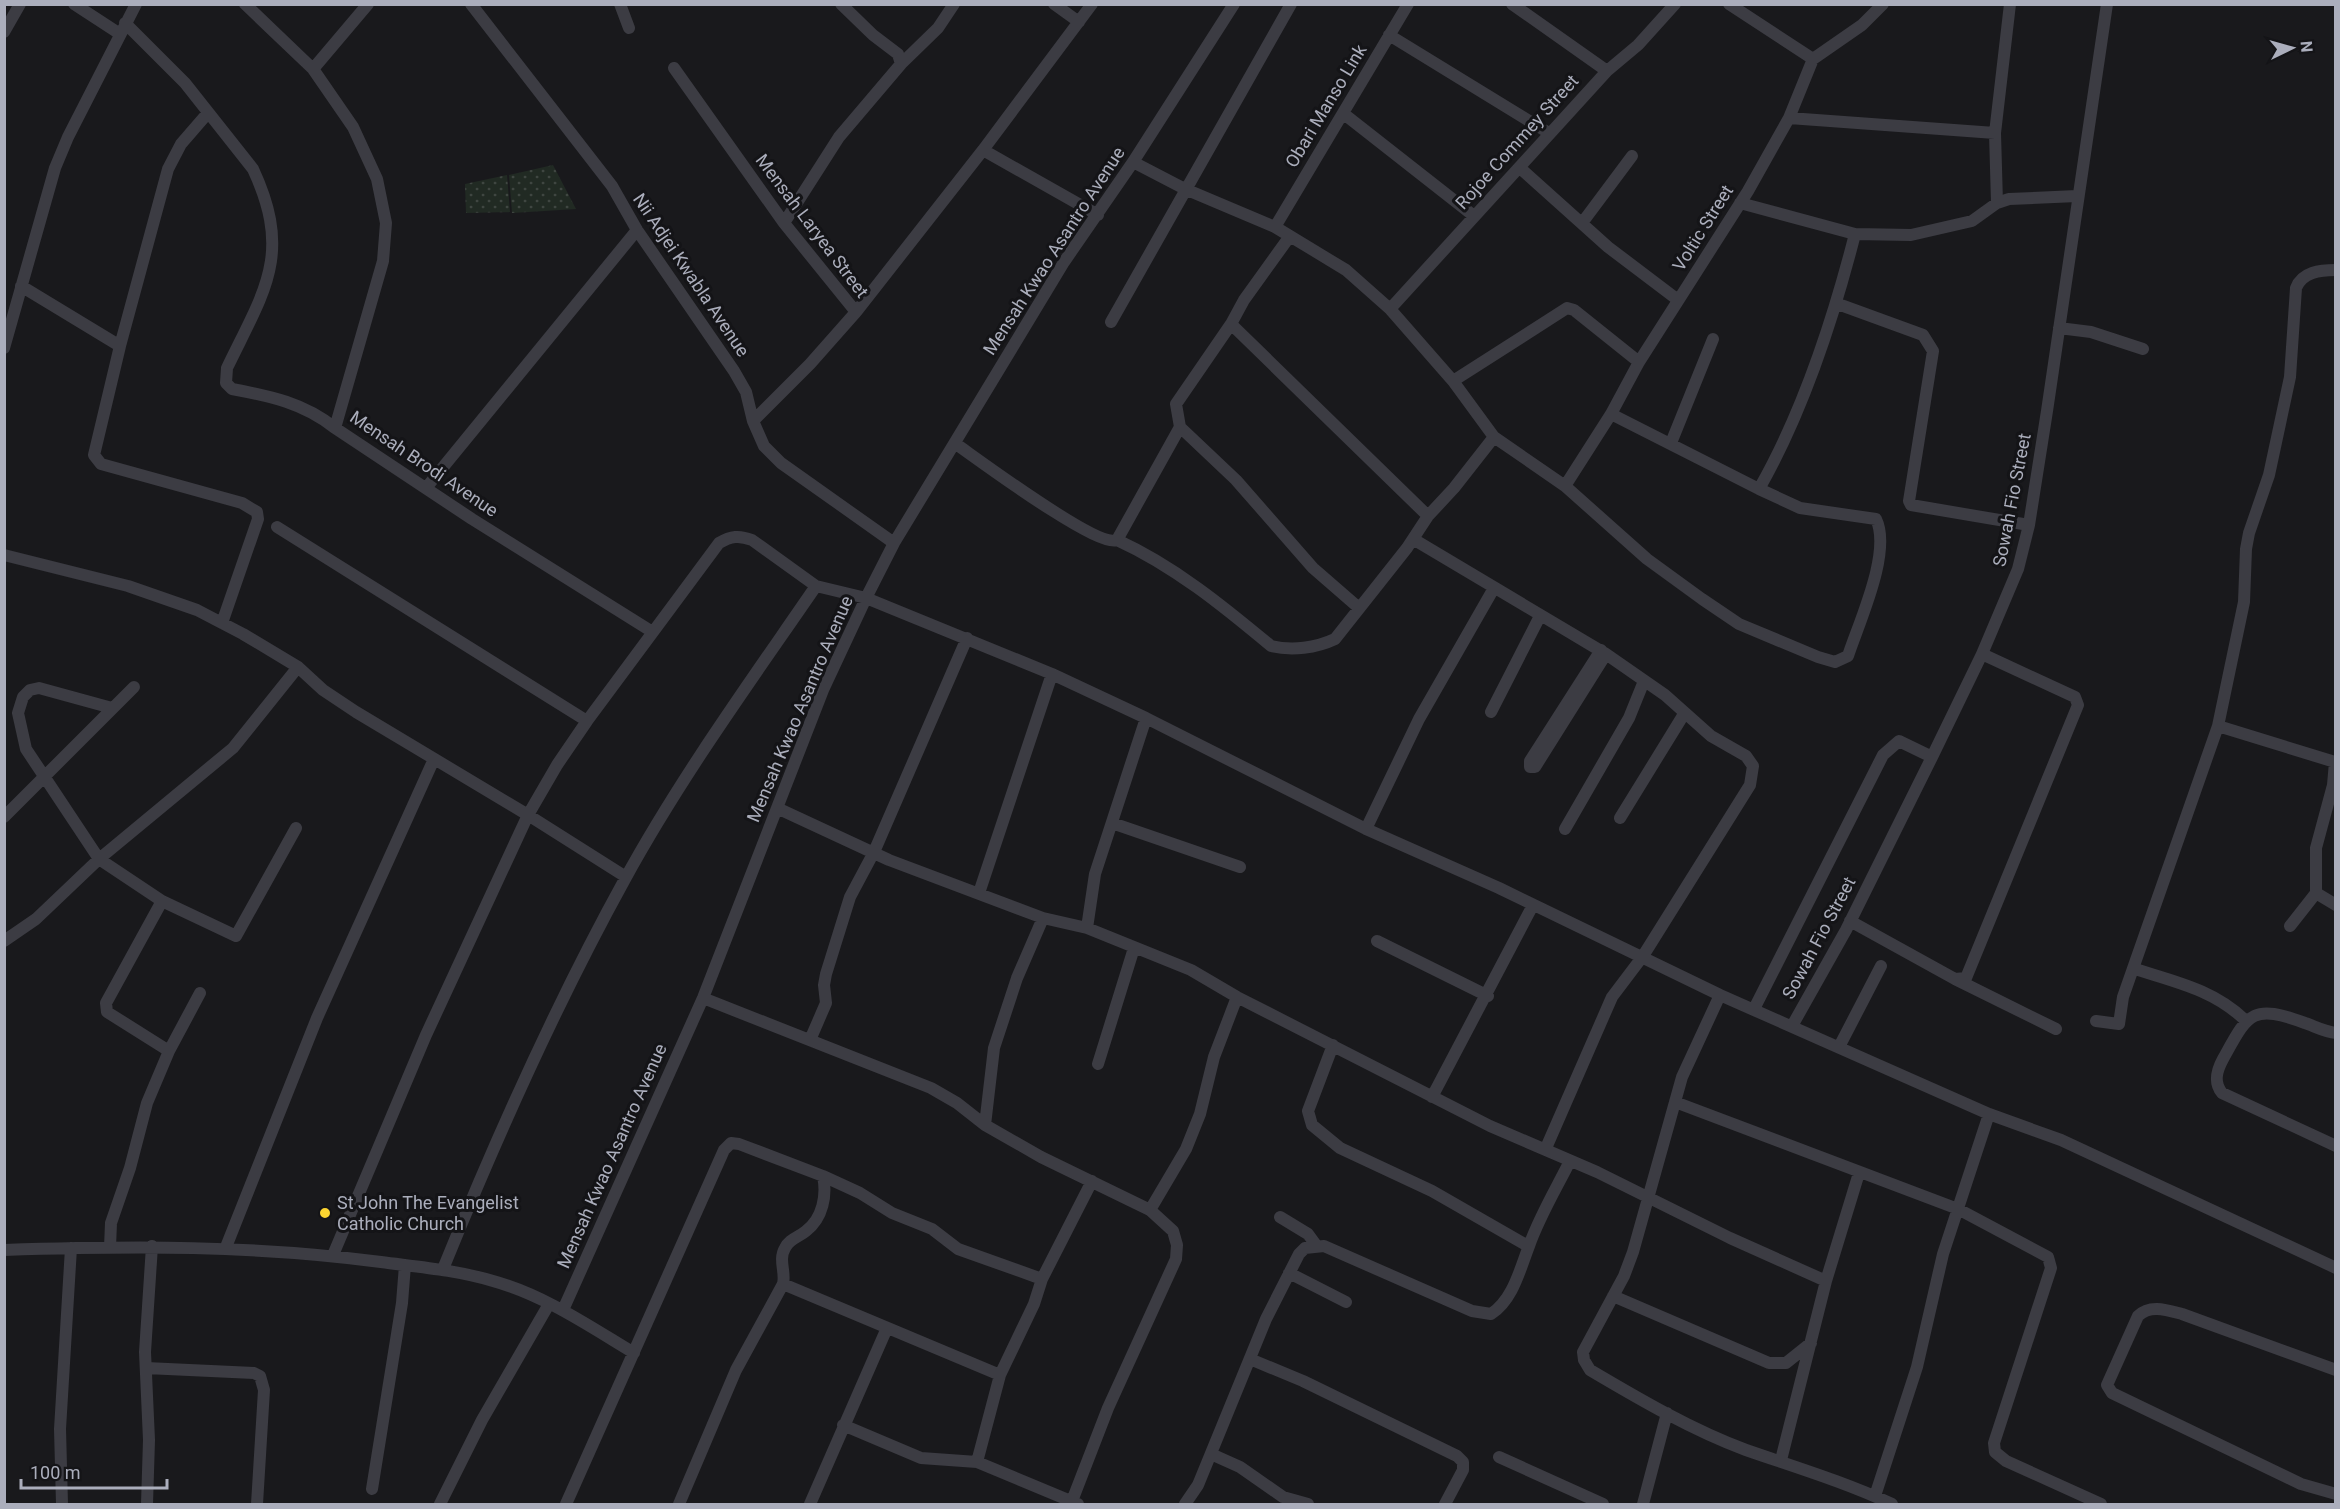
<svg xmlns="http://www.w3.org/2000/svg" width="2340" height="1509" viewBox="0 0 2340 1509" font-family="Roboto,sans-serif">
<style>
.grass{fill:url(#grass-dots)}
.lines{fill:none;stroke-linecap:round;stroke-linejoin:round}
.minor{stroke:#3c3c43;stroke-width:12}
.poi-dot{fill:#fbd431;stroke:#141417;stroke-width:2}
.labels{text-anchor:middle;stroke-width:6;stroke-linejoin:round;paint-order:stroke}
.street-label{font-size:18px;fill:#abaebc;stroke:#141417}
.poi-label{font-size:18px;fill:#abaebc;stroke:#141417;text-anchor:start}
</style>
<defs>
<pattern id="grass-dots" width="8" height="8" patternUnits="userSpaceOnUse" patternTransform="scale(1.5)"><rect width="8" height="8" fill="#212a23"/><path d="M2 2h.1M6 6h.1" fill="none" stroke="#3f4641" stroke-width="1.8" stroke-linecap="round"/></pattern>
</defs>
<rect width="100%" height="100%" fill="#19191c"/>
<!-- grass -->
<path class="grass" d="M553 165 576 209 512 213 509 175Z
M507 175 510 212 466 213 465 184Z"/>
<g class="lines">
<!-- minor -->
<path class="minor" d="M74 4 120 34
M245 4 313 69 353 127 377 179 386 223 383 261 335 428 472 519 651 631
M471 4 612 186 637 230 734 371 746 392 753 421 764 446 781 463 894 543
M620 4 629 28
M1054 4 1079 22
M1512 4 1607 71
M1729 4 1813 59
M125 23 185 83 253 169C293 255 264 291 227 368L226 383 232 389C270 396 304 403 335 428
M4 32 20 4
M1389 35 1549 133
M901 64 938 28 954 4
M674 68 784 223 856 312 810 364 753 421
M313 69 368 4
M207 114 181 144 168 169 120 346 94 455 101 464 242 503 257 512 258 519 222 623
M1344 114 1474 216
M1789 118 1995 133
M983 150 1098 215
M1133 162 1185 189 1275 227 1346 270 1390 309 1453 381 1494 437 1565 486 1647 559 1702 599 1739 624 1818 657 1835 662 1848 656C1859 622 1892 552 1876 519L1800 508 1759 489
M1520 168 1608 247 1678 300
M1997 203 1995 133 2010 4
M784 223 839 137 901 64 898 54 873 35 841 4
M1582 223 1632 156
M1275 227 1408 4
M1855 234 1911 235 1972 221 1997 203 2009 199 2077 196
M1290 236 1244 300 1231 324 1428 516
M21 286 120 346
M1838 304 1923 335 1933 351 1909 501 1911 505 2029 525
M1390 309 1607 71 1638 45 1675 4
M856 312 983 150 1092 4
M1111 322 1291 4
M2059 328 2091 332 2143 349
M4 348 55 168 68 137 136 4
M1453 381 1567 308 1574 310 1639 362
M1611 414 1759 489C1803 412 1833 320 1855 234L1740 203
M1180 427 1236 480 1313 568 1359 608
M1671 443 1713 339
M956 444C979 460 1097 548 1117 540L1180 427 1176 404 1231 324
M1565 486 1611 414 1639 362 1748 191 1789 118 1813 59 1862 25 1883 4
M426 488 637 230
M277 527 587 721
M1413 539 1606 654 1665 695 1711 736 1746 756 1753 766 1750 785 1643 956 1612 997 1546 1148
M1117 540C1174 566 1223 606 1271 646 1292 651 1316 648 1335 639L1407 548 1428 516 1454 488 1494 437
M4 555 128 586 197 610 243 634 298 667 323 690 356 712 528 815 626 877
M1601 650 1530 761V767H1535L1606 654
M112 708 39 688 30 690 23 697 18 713 26 749 99 859 162 901 106 1003 107 1012 169 1051
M1491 712 1540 616
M2218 726 2335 762 2333 785 2336 786
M777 808 889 860 1043 918 1087 928 1191 970 1237 997 1490 1126 1597 1172 1730 1238 1826 1281 1859 1173
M4 817 134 687
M1620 818 1684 714
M1112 823 1240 867
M1366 829 1419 719 1494 588
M1565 829 1629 718 1644 681
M979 893 1052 674
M2316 893 2336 905
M162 901 236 936 296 828
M1850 921 1955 979 2056 1029
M2290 926 2316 893V848L2333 785
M1087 928 1095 874 1146 718
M4 941 36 919 99 859 233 748 298 667
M1377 941 1488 996
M2135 969C2176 982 2214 990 2245 1020
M1955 979 1966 978 2078 705 2075 697 1982 654
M1720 995 1682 1077 1633 1252 1624 1276 1583 1352 1584 1360 1590 1370C1639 1399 1692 1430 1746 1450 1795 1467 1845 1482 1892 1504
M703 998 931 1088 957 1103 985 1125 1041 1157 1150 1210 1173 1231 1177 1245 1176 1259 1108 1408 1072 1501
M1754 1009 1883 755 1899 741 1932 757
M2096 1021 2119 1024 2123 997 2218 726 2244 602 2246 549 2249 533 2269 475 2290 377 2296 288C2302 272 2320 270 2336 270
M1792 1026 1846 930 1932 757 1982 654 2018 569 2029 525 2047 411 2107 4
M2336 1033C2325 1032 2314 1026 2305 1023 2251 1003 2248 1014 2223 1059 2217 1070 2213 1082 2222 1093L2336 1146
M810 1040 826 1003 824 985 826 974 850 897 874 852 967 638
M1333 1045 1308 1111 1312 1125 1340 1148 1432 1191 1528 1246
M1839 1047 1881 966
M1098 1064 1134 948
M1432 1097 1533 905
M1675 1102 1958 1209 2048 1257 2051 1268 1994 1443 1995 1452 2006 1461 2101 1504
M985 1125 994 1048 1017 978 1043 918
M1150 1210 1186 1149 1200 1114 1214 1057 1237 997
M1280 1217 1308 1234 1316 1245
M110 1247 111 1223 130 1168 147 1103 169 1051 200 993
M226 1247 317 1018 434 759
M4 1250C131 1246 255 1245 381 1262 419 1267 456 1270 493 1281 544 1295 589 1326 634 1353
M333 1255 426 1035 528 815 557 765 587 721 719 543C731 536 739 535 752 540L816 586 866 598 1052 674 1146 718 1366 829 1499 888 1720 995 1989 1114 2061 1140 2336 1268
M443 1269C497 1136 556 1004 625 879 681 777 750 682 816 586
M1289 1273 1346 1302
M783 1284 1000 1375
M1613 1296 1769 1363H1786L1811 1343
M563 1310 703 998 823 690 866 598 894 543 1064 262 1133 162 1234 4
M1250 1359 1303 1381 1457 1456 1463 1462V1470L1445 1504
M146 1368 254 1373 260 1376 264 1390 257 1504
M2336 1370 2182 1314C2167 1310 2150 1304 2138 1316L2107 1385 2112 1393 2301 1484 2336 1494
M843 1425 921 1458 977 1462 1078 1504
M1211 1454 1240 1467 1283 1497 1308 1504
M1499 1457 1603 1504
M1781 1460 1826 1281
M977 1462 1000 1375 1034 1304 1042 1279 1092 1181
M372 1489 402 1303 405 1265
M1875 1496 1917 1367 1943 1254 1989 1114
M62 1504 60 1429 71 1248
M147 1504 149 1440 145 1352 152 1246
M440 1504 482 1420 549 1304
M566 1504 724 1150 731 1143 739 1144 823 1176 860 1193 892 1213 932 1229 958 1249 1042 1279
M679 1504 736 1370 783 1284C786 1272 778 1260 785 1248 789 1239 799 1237 806 1231 823 1218 827 1195 823 1176
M810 1504 887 1328
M1185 1504 1198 1485 1266 1319 1299 1254 1305 1248 1324 1246 1472 1311 1491 1314C1513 1300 1520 1269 1529 1246 1539 1217 1556 1189 1570 1161
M1643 1504 1667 1413"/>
</g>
<!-- markers -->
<circle class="poi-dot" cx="325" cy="1213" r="6"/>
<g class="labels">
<!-- street labels -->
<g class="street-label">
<text transform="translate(1326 106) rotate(-59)" y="6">Obari Manso Link</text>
<text transform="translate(1517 142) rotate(-48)" y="6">Rojoe Commey Street</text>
<text transform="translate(812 226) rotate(53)" y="6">Mensah Laryea Street</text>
<text transform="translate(1703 228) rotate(-58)" y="6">Voltic Street</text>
<text transform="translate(1054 251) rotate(-57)" y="6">Mensah Kwao Asantro Avenue</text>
<text transform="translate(691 275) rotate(56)" y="6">Nii Adjei Kwabla Avenue</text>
<text transform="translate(424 464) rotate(34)" y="6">Mensah Brodi Avenue</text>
<text transform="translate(2012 500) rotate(-79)" y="6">Sowah Fio Street</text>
<text transform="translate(800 709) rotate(-67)" y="6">Mensah Kwao Asantro Avenue</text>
<text transform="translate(1819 938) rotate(-62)" y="6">Sowah Fio Street</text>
<text transform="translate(612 1156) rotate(-66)" y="6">Mensah Kwao Asantro Avenue</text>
</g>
<!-- poi labels -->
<g class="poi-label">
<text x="337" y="1209">St John The Evangelist<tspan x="337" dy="21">Catholic Church</tspan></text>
</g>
</g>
<!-- border -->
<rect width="2340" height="1509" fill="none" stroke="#abaebc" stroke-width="12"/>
<!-- north arrow -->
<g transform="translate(2292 48) rotate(85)" stroke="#141417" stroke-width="4.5" paint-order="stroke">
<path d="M0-4.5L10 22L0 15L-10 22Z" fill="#abaebc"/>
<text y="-9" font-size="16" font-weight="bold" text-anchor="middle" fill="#abaebc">N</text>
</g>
<!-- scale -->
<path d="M21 1479v9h146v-9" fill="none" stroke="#abaebc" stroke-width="3"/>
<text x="30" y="1479" font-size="18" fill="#abaebc" stroke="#141417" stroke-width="4.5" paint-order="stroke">100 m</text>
</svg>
